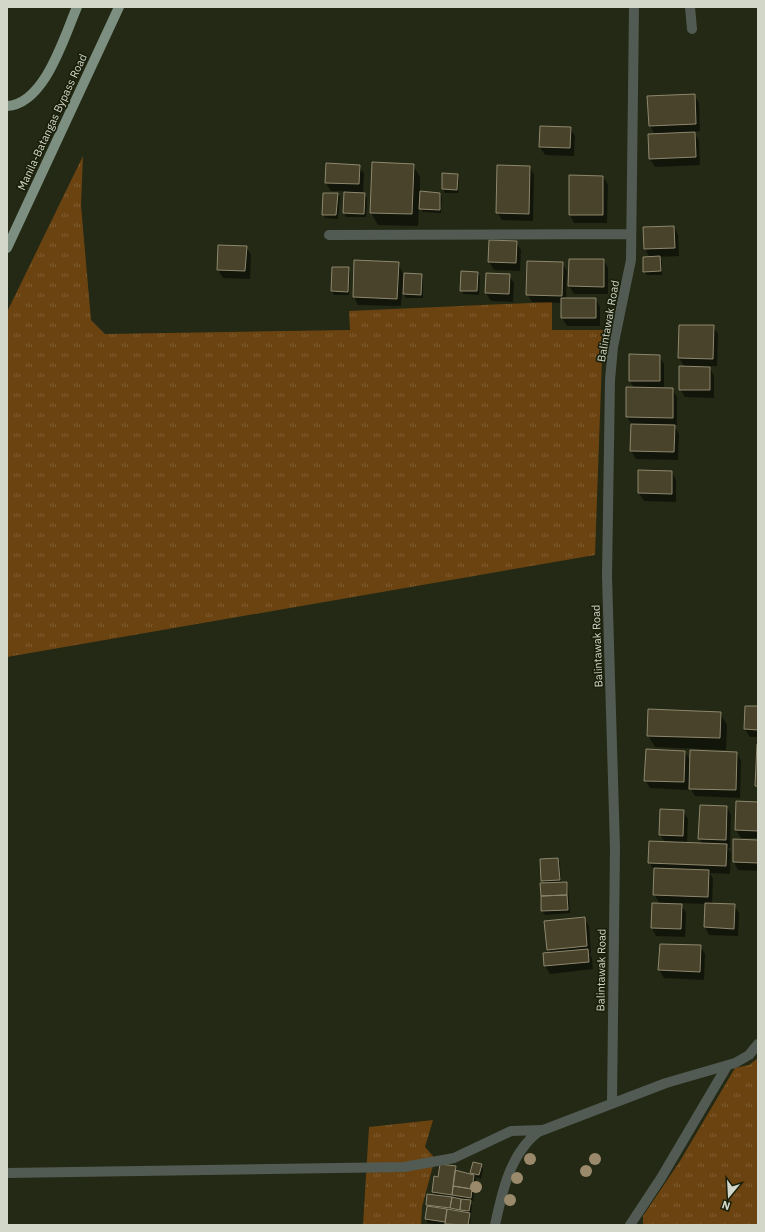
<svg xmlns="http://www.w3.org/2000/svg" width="765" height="1232" viewBox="0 0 765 1232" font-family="'IBM Plex Sans',sans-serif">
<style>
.grass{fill:url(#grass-tufts)}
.shadow{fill:#0007}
.building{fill:#49432b;stroke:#8d876d}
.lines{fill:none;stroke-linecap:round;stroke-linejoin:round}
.minor{stroke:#525b53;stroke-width:10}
.major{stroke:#7c8f80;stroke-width:10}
.tree{fill:#9a896b}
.labels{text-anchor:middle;stroke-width:3.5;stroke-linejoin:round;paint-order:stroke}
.street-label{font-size:11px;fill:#d2d7c9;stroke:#191f0a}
</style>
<defs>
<pattern id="grass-tufts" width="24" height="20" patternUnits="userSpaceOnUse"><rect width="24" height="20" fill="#6b4311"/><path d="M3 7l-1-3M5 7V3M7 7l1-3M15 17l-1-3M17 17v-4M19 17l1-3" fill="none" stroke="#7f5d32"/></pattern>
</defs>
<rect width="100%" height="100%" fill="#232914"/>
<!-- grass -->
<path class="grass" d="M83 156 81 205 91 320 105 334 350 330 349 311 552 302V330H603L595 555 7 657V312Z
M758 1058V1225H643V1216L680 1161 735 1068 749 1065Z
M433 1120 425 1147 433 1156 434 1162 422 1207 421 1225H363L369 1127Z"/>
<!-- shadow -->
<path class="shadow" d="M694 95 699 103 700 131 694 132 699 141 700 165 655 167 650 159 655 135 650 125Z
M570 128 575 136 574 156 545 155 540 147Z
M413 165 420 177V192L440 193 442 197 441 213 423 212 419 206 418 226 378 225 371 213Z
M359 166 364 174 363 192H353V194H365L367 198 366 217H346L344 213 345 191H331L326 183Z
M530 167 534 175 533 221 502 220 497 212Z
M443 174 457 175 459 179 458 193H445L443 189Z
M603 177 608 185 607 223H574L570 215Z
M338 194 340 197 338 219 325 218 323 214Z
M674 227 678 235 679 256 659 257 662 261V275H647L644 272 650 258 645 249 644 228Z
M516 242 521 250 520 271 494 270 489 262Z
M246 247 251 255 250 279 223 278 218 270Z
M604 260 608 268V294H574L569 286Z
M398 263 403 274 421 275 423 279V298H406L402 291 401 306 358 305 354 297Z
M562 263 567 271 566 299H596L600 307V326H567L562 318V303L532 302 527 294Z
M333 268H348L350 272 349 295H334L332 291Z
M478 273 480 276 479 295 463 294 461 290Z
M509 275 514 283 513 302 491 301 486 293Z
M713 326 718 334 717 366H709L714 376V398L685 397 680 389 685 367 679 358Z
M659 356 664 364V388L672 389 677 397V425H674L679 434 678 460 636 459 631 451 632 425 627 417 634 388 630 381Z
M639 471 672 472 676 480V502L644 501 639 493Z
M758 707V737H750L745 729Z
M720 713 727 725 726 750 655 747 648 735Z
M685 752 691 762 737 753 741 761 740 798 695 796 689 786 688 790 650 788 645 780Z
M758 803V838H741L736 830Z
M727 807 731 815 730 848H728L731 853 730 874 710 873 713 879 712 904 734 905 739 913 738 936 709 935 705 927 706 904 680 903 686 913 685 937 656 936 652 928 660 904 654 894 655 871 649 862 665 842 660 835 683 811 688 819 687 843 702 844 700 839Z
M758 841V871L738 870 734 862Z
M558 859 560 863 561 883H566L568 886 570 913 545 915 542 911 541 884H544L541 860Z
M584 918 589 926 591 953 589 954 592 958 593 969 550 974 545 966 551 953 548 949Z
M700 946 705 954 704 980 664 978 659 970Z
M473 1163 481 1165 483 1169 481 1179 476 1177 473 1201H470L472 1205 471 1215H469L471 1217 470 1225H441L428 1223 426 1219 427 1205 435 1196 433 1192 439 1178 455 1167 458 1171 470 1175Z"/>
<!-- building -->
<path class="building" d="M695 94 696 124 649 126 647 96Z
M540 126 571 127 570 148 539 147Z
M695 132 696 157 649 159 648 134Z
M372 162 414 164 412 214 370 213Z
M326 163 360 165 359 184 325 183Z
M497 165 530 166 529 214 496 213Z
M442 173 458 174 457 190 442 189Z
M569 175 603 176V215H569Z
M420 191 440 193V210L419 209Z
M344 192 365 193 364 214 343 213Z
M323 193H338L336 215H322Z
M674 226 675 248 644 249 643 227Z
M489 240 517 241 516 263 488 262Z
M218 245 247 246 245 271 217 270Z
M660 256 661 271 643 272V257Z
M569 259H604V287L568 286Z
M354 260 399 262 397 299 353 297Z
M527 261 563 262 562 296 526 295Z
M332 267H349L348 292 331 291Z
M461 271 478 272 477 291H460Z
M404 273 422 274 421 295 403 294Z
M486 273 510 274 509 294 485 293Z
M561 298H596V318H561Z
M679 325H714L713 359 678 358Z
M629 354 660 355V381H629Z
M679 366 710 367V390H679Z
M626 387 673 388V418L626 417Z
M631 424 675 425 674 452 630 451Z
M638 470 672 471V494L638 493Z
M745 706H758V730L744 729Z
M648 709 721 712 720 738 647 736Z
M757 744H758V786H755Z
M646 749 685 751 684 782 644 781Z
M690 750 737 752 736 790 689 789Z
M736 801 758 802V831L735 830Z
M700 805 727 806 726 840 698 839Z
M660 809 684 810 683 836 659 835Z
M733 839 758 840V863L733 862Z
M649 841 727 844 726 866 648 863Z
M558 858 560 880 541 881 540 859Z
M654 868 709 870 708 897 653 895Z
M567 882V895L541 896 540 883Z
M567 895 568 910 541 911V896Z
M652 903 682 904 681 929 651 928Z
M705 903 735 904 734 929 704 927Z
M585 917 587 946 547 950 544 921Z
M660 944 701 945 700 972 658 970Z
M588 949 589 962 544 966 543 953Z
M473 1162 482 1164 479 1175 470 1173Z
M440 1164 456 1166 452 1195 432 1192 434 1176 438 1177Z
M455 1170 474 1175 472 1189 453 1186Z
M453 1186 472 1189 471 1198 452 1195Z
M427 1194 452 1197 450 1208 426 1205Z
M452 1197 461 1199 460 1210 450 1208Z
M461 1199 471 1200 469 1211 460 1210Z
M427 1206 447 1209 445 1222 425 1219Z
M447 1209 470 1213 468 1225 445 1224Z"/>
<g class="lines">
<!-- minor -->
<path class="minor" d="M690 7 692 29
M329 235 631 234
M612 1103 615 848 607 576 610 380 613 347 631 260 634 7
M7 1173 404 1167 454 1158 511 1131 542 1130
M495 1225C502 1192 510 1154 538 1132L666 1083 735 1063 749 1055 758 1044
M630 1225 661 1178 727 1066"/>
<!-- major -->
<path class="major" d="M7 106C45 104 64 37 77 7
M7 248 119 7"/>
</g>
<!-- trees -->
<g class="tree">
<circle cx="530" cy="1159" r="6"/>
<circle cx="595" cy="1159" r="6"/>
<circle cx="586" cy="1171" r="6"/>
<circle cx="517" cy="1178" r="6"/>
<circle cx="476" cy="1187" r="6"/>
<circle cx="510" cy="1200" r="6"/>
</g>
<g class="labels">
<!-- street labels -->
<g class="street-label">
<text transform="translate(52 122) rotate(-65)" y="4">Manila-Batangas Bypass Road</text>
<text transform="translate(608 321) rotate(-80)" y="4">Balintawak Road</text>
<text transform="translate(597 646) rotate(-92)" y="4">Balintawak Road</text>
<text transform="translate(601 970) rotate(-89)" y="4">Balintawak Road</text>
</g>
</g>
<!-- border -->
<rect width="765" height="1232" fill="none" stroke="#d2d7c9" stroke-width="16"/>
<!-- north arrow -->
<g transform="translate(729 1196) rotate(198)" stroke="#191f0a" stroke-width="3" paint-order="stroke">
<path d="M0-3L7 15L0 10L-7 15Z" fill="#d2d7c9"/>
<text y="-6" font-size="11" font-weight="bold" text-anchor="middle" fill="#d2d7c9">N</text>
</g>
</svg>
